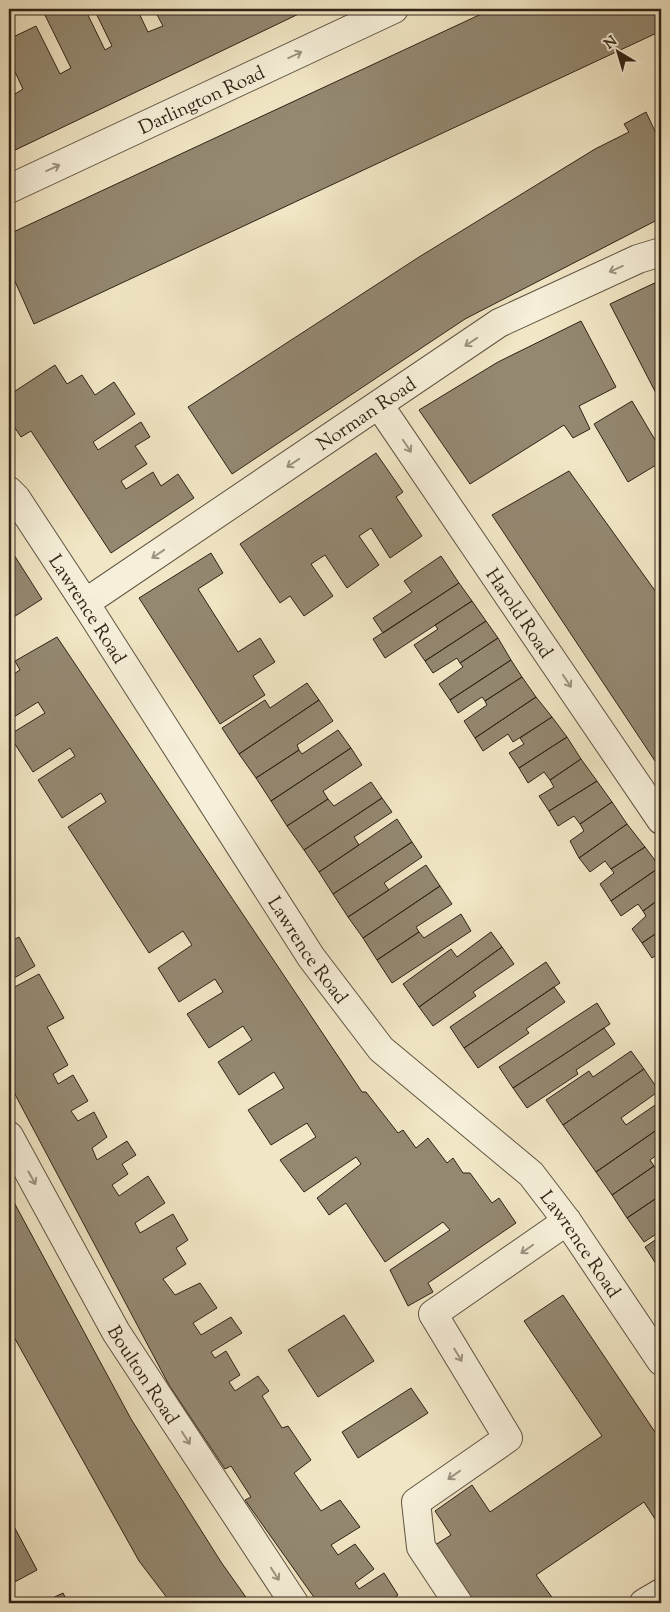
<svg xmlns="http://www.w3.org/2000/svg" width="670" height="1612" viewBox="0 0 670 1612" font-family="'Sorts Mill Goudy',serif">
<style>
.building{fill:#948871;stroke:#302316}
.lines{fill:none;stroke-linecap:round;stroke-linejoin:round}
.minor-casing{stroke:#605442;stroke-width:30}
.minor{stroke:#f6efd9;stroke-width:28}
.oneway{stroke:#9d9381}
.labels{text-anchor:middle;stroke-width:4.5;stroke-linejoin:round;paint-order:stroke}
.street-label{font-size:19px;fill:#302316;stroke:#f6efd9}
</style>
<rect width="100%" height="100%" fill="#f1e6c5"/>
<filter id="stains"><feTurbulence type="fractalNoise" baseFrequency=".004" numOctaves="4"/><feColorMatrix values="0 0 0 0 .2 0 0 0 0 .09 0 0 0 0 .02 0 0 0 .5 -.17"/></filter>
<radialGradient id="worn" r=".72"><stop offset=".6" stop-color="#630" stop-opacity="0"/><stop offset="1" stop-color="#630" stop-opacity=".3"/></radialGradient>
<!-- building -->
<path class="building" d="M42 9H85L105 50 112 46 94 9H137L148 32 163 26 154 9H191L193 14 204 9H309L9 153V81L15 94 23 89 9 59V39L36 26 60 74 71 68Z
M492 9H661V31L34 324 9 268V234Z
M646 112 661 144V218L465 319 232 474 188 407 419 257 595 149 629 132 624 124Z
M661 280V403L610 304Z
M581 321 616 387 579 406 590 429 573 438 564 425 470 484 419 410 498 362Z
M55 365 67 384 82 375 95 395 114 382 135 414 93 442 98 450 141 422 150 437 135 446 147 464 121 481 126 489 153 472 161 486 178 474 194 498 111 553 31 431 21 437 9 419V395Z
M632 401 661 450V462L628 482 594 424Z
M376 453 403 492 396 497 422 536 390 558 371 528 359 536 379 565 347 588 325 555 311 564 333 596 304 616 290 596 280 603 240 544Z
M569 471 661 599V770L492 515Z
M9 547 42 599 9 620Z
M211 553 223 573 198 589 238 652 260 638 275 662 253 676 265 695 220 724 139 598Z
M441 556 459 583 383 633 373 618 412 592 404 581Z
M459 583 472 601 385 658 373 639Z
M472 601 486 621 425 661 414 645 438 629 435 625Z
M486 621 498 638 460 663 457 658 433 673 425 661Z
M57 637 362 1092H366L398 1133 403 1130 416 1148 428 1138 447 1163 453 1158 463 1173H470L492 1203 499 1198 516 1223 428 1283 433 1292 408 1306 390 1270 450 1230 443 1222 385 1262 346 1203 329 1215 317 1198 361 1164 356 1157 304 1192 280 1160 316 1137 307 1123 271 1145 248 1110 284 1088 274 1072 239 1095 218 1062 252 1040 243 1026 209 1048 187 1014 223 992 215 979 179 1002 158 968 192 945 183 931 149 953 68 827 106 802 101 793 62 818 38 780 75 756 70 748 33 772 9 735 45 713 38 702 9 720V677L20 670 15 661Z
M498 638 511 660 450 700 439 684 463 667 460 663Z
M511 660 522 677 485 701 482 697 458 713 450 700Z
M522 677 536 697 475 738 464 721 487 705 485 701Z
M307 683 319 700 239 754 222 728 265 700 270 708Z
M536 697 552 717 513 742 508 734 483 751 475 738Z
M319 700 333 721 297 745 299 750 256 778 239 754Z
M552 717 567 737 519 768 509 753 524 744 520 738Z
M338 730 351 748 271 801 256 778 299 750 302 754Z
M567 737 581 759 550 780 544 772 528 783 519 768Z
M351 748 362 765 323 791 328 799 287 826 271 801Z
M581 759 597 781 549 811 539 796 554 787 550 780Z
M597 781 612 802 580 824 574 816 558 826 549 811Z
M371 782 382 798 304 850 287 826 328 799 334 806Z
M382 798 392 812 354 837 359 845 319 872 304 850Z
M612 802 627 824 579 858 570 841 584 831 580 824Z
M397 819 412 842 333 894 319 872Z
M627 824 645 847 611 869 605 861 590 872 579 858Z
M412 842 422 857 384 883 389 890 348 917 333 894Z
M645 847 660 867 611 901 600 884 614 873 611 869Z
M426 865 440 886 363 938 348 917Z
M660 867 661 898 643 911 638 904 621 916 611 901Z
M440 886 452 904 416 927 419 932 377 960 363 938Z
M661 898V930L642 943 632 929 646 916 643 911Z
M461 914 471 931 392 983 377 960 419 932 424 938Z
M661 930V952L652 958 642 943Z
M491 932 502 947 419 1007 403 984 451 949 457 957Z
M19 937 35 966 9 981V942Z
M502 947 514 964 473 992 476 996 433 1026 419 1007Z
M546 962 560 983 464 1048 450 1027Z
M39 974 64 1018 47 1027 68 1065 53 1074 58 1084 73 1075 88 1101 71 1111 78 1121 94 1112 107 1137 92 1148 97 1160 127 1141 136 1155 122 1164 128 1174 112 1185 119 1196 148 1176 165 1203 135 1223 140 1233 173 1214 188 1240 176 1248 186 1264 163 1279 175 1295 200 1283 217 1308 193 1323 201 1335 231 1317 242 1333 211 1352 215 1358 226 1351 240 1375 229 1382 235 1391 258 1376 269 1391 262 1396 282 1428 288 1426 311 1460 294 1473 321 1511 340 1500 360 1527 331 1545 338 1555 355 1544 374 1569 355 1583 359 1589 384 1573 398 1595 387 1603H318L245 1500 251 1497 231 1466 225 1469 169 1385 9 1083V990Z
M554 987 565 1002 526 1029 529 1033 478 1068 464 1048Z
M597 1003 610 1024 513 1088 499 1067Z
M604 1028 615 1044 576 1070 578 1074 527 1108 513 1088Z
M631 1051 644 1069 563 1125 546 1100 589 1071 593 1077Z
M644 1069 659 1091 621 1118 626 1125 661 1101V1127L596 1172 563 1125Z
M661 1127V1152L650 1160 654 1166 612 1195 596 1172Z
M654 1166 658 1172 661 1170V1195L627 1218 612 1195Z
M9 1193 131 1419 221 1562 250 1603H171L139 1561 9 1328Z
M661 1195V1231L644 1242 627 1218Z
M661 1236V1270H660L645 1247Z
M563 1295 661 1441V1528L644 1502 536 1575 556 1603H497L496 1602 493 1603H474L435 1545 451 1535 435 1511 472 1485 490 1512 602 1436 524 1321Z
M344 1315 374 1361 318 1397 288 1350Z
M411 1388 428 1413 358 1458 342 1432Z
M9 1517 37 1570 9 1585Z
M63 1593 68 1603H42Z"/>
<g class="lines">
<!-- minor casing -->
<g class="minor-casing">
<g id="minor">
<path id="s1" d="M9 189 394 9"/>
<path id="s2" d="M379 405 661 820"/>
<path id="s3" d="M9 491 16 498 85 603 311 957 381 1049 531 1174 567 1221 661 1361"/>
<path id="s4" d="M85 603 499 323 638 259 661 252"/>
<path id="s5" d="M9 1136 116 1332 294 1603"/>
<path d="M458 1603 421 1547 416 1502 508 1438 433 1314 567 1221"/>
<path d="M644 1603 661 1593"/>
</g>
</g>
<!-- minor -->
<use href="#minor" class="minor"/>
</g>
<!-- one-way arrows -->
<defs><path id="oneway-shaft" d="M-6 0H5M1.5-3L5.5 0L1.5 3" fill="none" stroke-width="1.6" stroke-linecap="round" stroke-linejoin="round" transform="scale(1.25)"/></defs>
<g class="oneway">
<use href="#oneway-shaft" transform="translate(295 55) rotate(-25)"/>
<use href="#oneway-shaft" transform="translate(53 168) rotate(-25)"/>
<use href="#oneway-shaft" transform="translate(616 269) rotate(156)"/>
<use href="#oneway-shaft" transform="translate(471 342) rotate(146)"/>
<use href="#oneway-shaft" transform="translate(407 446) rotate(56)"/>
<use href="#oneway-shaft" transform="translate(293 463) rotate(146)"/>
<use href="#oneway-shaft" transform="translate(158 554) rotate(146)"/>
<use href="#oneway-shaft" transform="translate(567 681) rotate(56)"/>
<use href="#oneway-shaft" transform="translate(32 1178) rotate(61)"/>
<use href="#oneway-shaft" transform="translate(527 1249) rotate(145)"/>
<use href="#oneway-shaft" transform="translate(458 1355) rotate(59)"/>
<use href="#oneway-shaft" transform="translate(186 1438) rotate(57)"/>
<use href="#oneway-shaft" transform="translate(454 1475) rotate(145)"/>
<use href="#oneway-shaft" transform="translate(275 1574) rotate(57)"/>
</g>
<g class="labels">
<!-- street labels -->
<g class="street-label">
<text dy="7" stroke="none"><textPath href="#s1" startOffset="212">Darlington Road</textPath></text>
<text dy="7" stroke="none"><textPath href="#s4" startOffset="339">Norman Road</textPath></text>
<text dy="7" stroke="none"><textPath href="#s3" startOffset="142">Lawrence Road</textPath></text>
<text dy="7" stroke="none"><textPath href="#s2" startOffset="251">Harold Road</textPath></text>
<text dy="7" stroke="none"><textPath href="#s3" startOffset="548">Lawrence Road</textPath></text>
<text dy="7" stroke="none"><textPath href="#s3" startOffset="952">Lawrence Road</textPath></text>
<text dy="7" stroke="none"><textPath href="#s5" startOffset="274">Boulton Road</textPath></text>
</g>
</g>
<!-- margin -->
<rect width="670" height="1612" fill="none" stroke="#f1e6c5" stroke-width="30"/>
<rect x="10" y="10" width="650" height="1592" fill="none" stroke="#302316" stroke-width="2.5"/>
<rect x="15" y="15" width="640" height="1582" fill="none" stroke="#302316"/>
<!-- north arrow -->
<g transform="translate(618 52) rotate(322)" stroke="#f6efd9" stroke-width="4" paint-order="stroke">
<path d="M0-4L9 19L0 12L-9 19Z" fill="#302316"/>
<text y="-8" font-size="14" font-weight="bold" text-anchor="middle" fill="#302316">N</text>
</g>
<rect width="100%" height="100%" filter="url(#stains)"/>
<rect width="100%" height="100%" fill="url(#worn)"/>
</svg>
